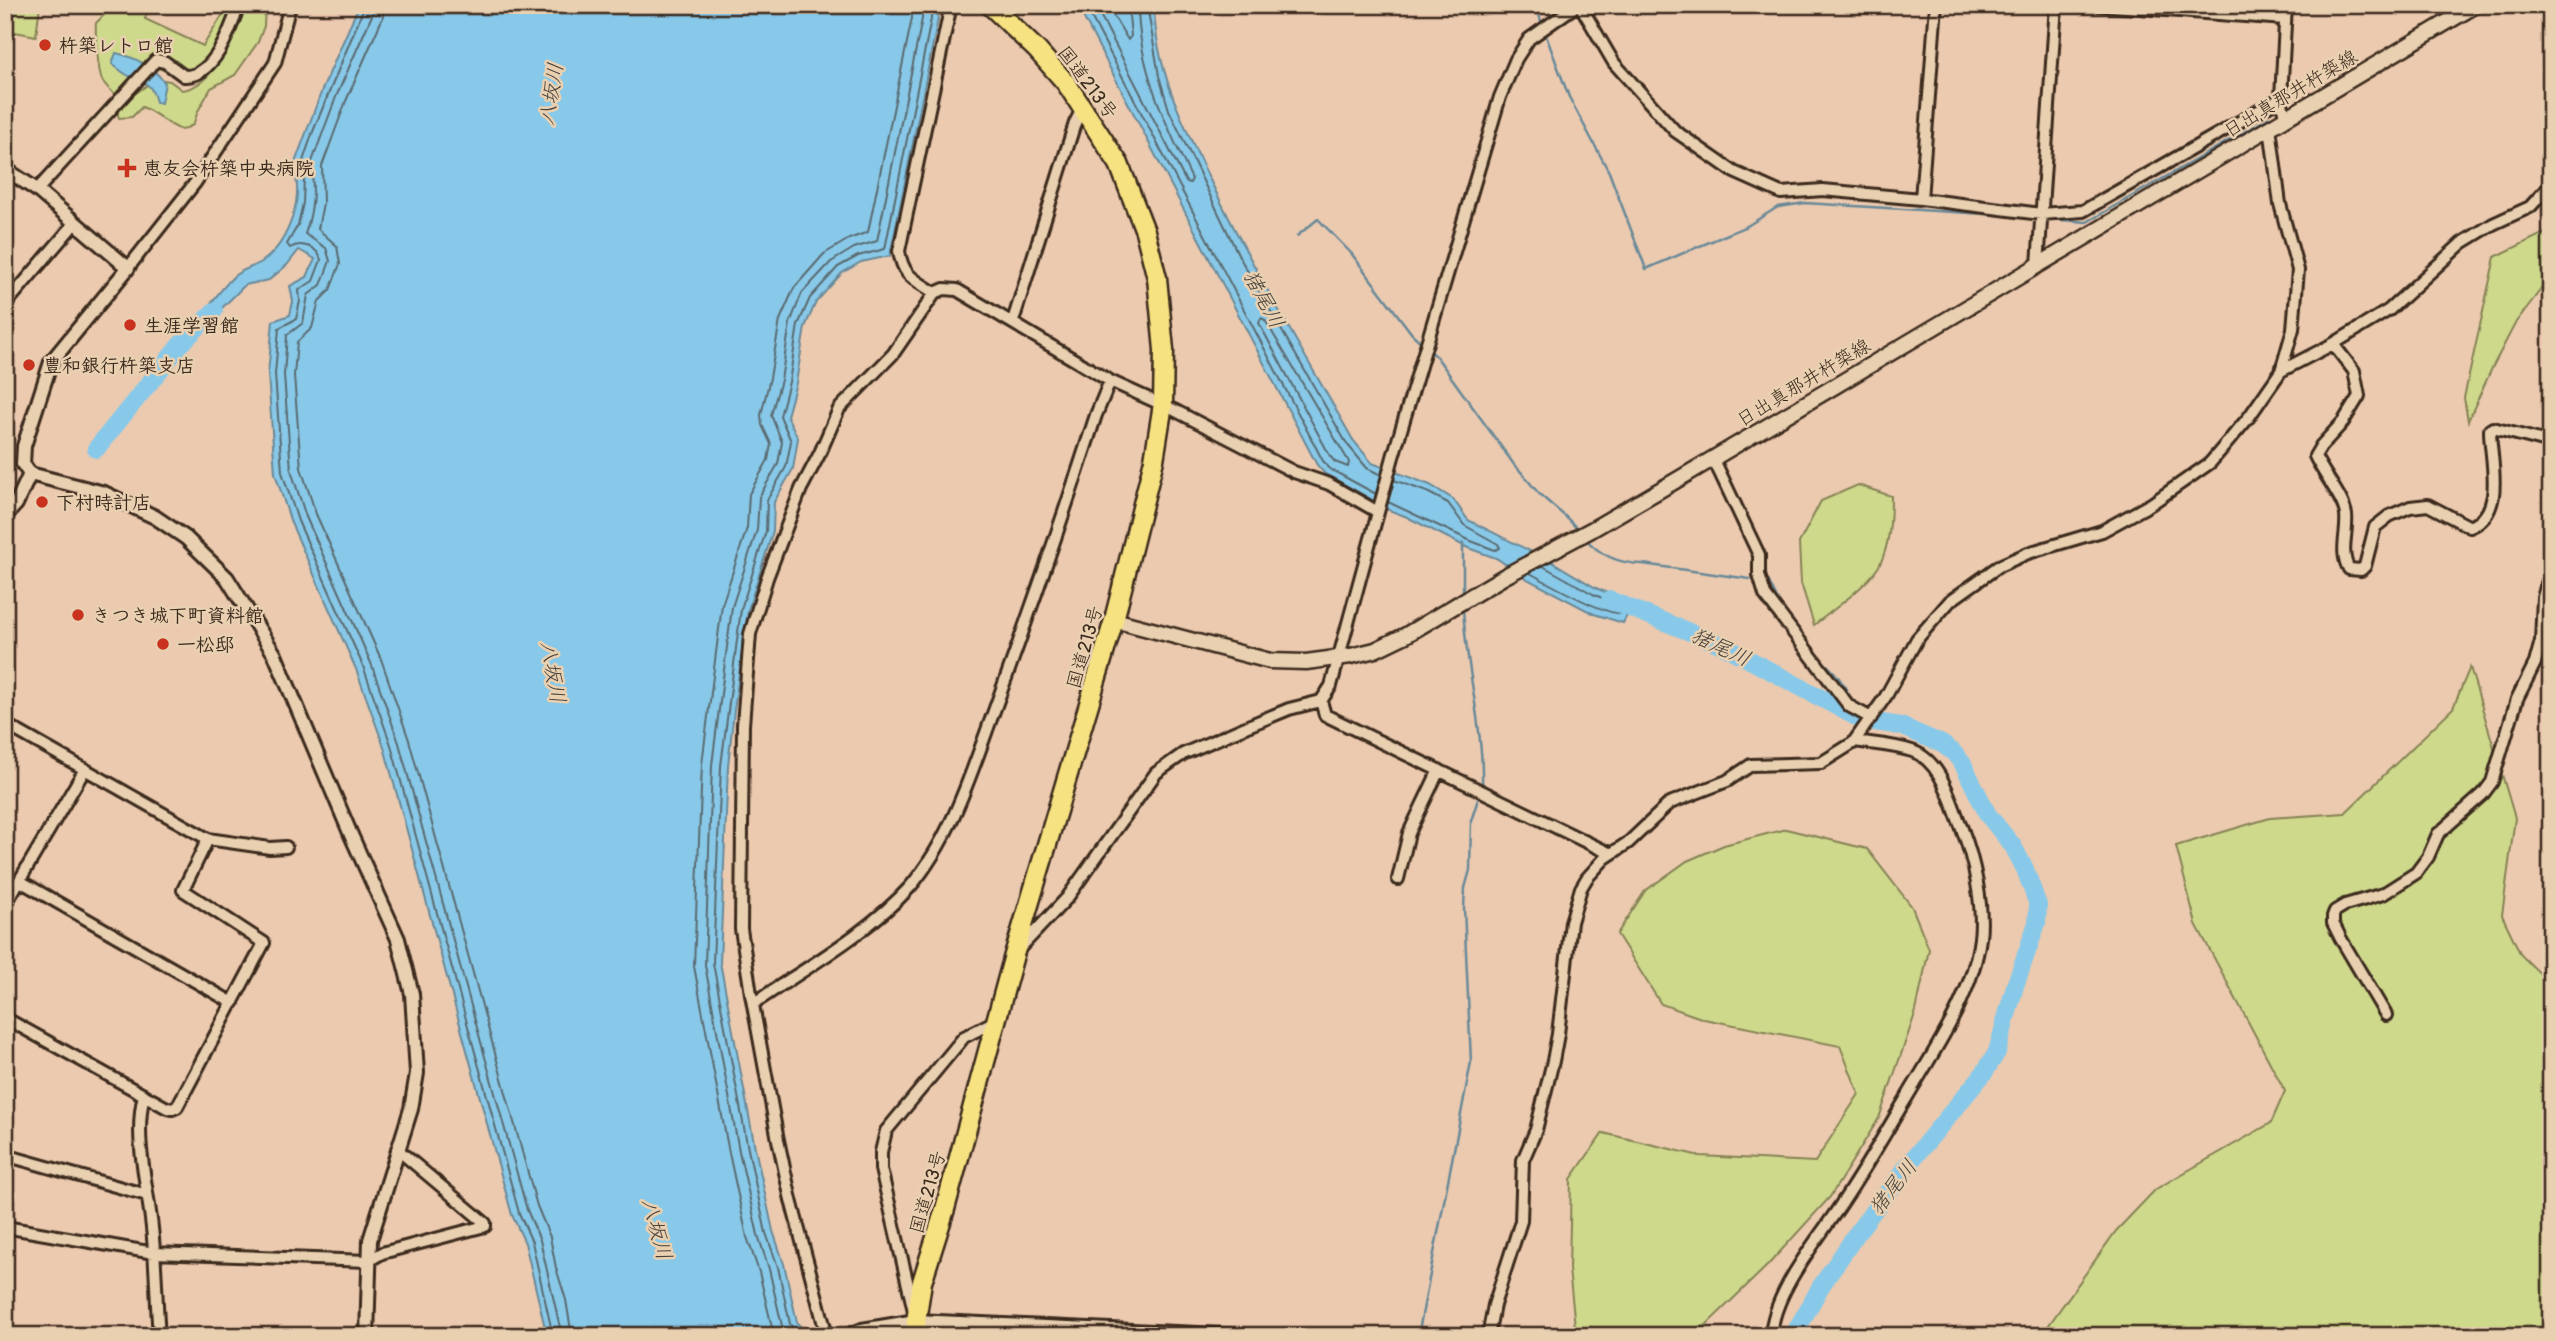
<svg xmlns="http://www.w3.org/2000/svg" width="2556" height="1341" viewBox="0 0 2556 1341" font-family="Pangolin,'Klee One',sans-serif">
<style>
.green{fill:#cfd98c;stroke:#858255;stroke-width:2}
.water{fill:#88c9e9;stroke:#698998;stroke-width:2}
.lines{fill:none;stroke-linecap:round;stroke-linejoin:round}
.shore{stroke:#5a6a6f;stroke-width:2}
.stream{stroke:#698998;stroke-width:2.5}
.river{stroke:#88c9e9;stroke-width:18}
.minor-casing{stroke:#3b2a1e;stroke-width:16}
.tertiary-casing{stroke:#3b2a1e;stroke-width:18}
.secondary-casing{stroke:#3b2a1e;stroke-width:19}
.trunk-casing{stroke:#3b2a1e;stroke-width:23}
.minor{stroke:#e9d0b1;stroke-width:10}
.tertiary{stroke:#e9d0b1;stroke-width:12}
.secondary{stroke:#e9d0b1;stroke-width:14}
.trunk{stroke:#f7e281;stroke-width:18}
.poi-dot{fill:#c8321e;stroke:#e9d0b1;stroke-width:2.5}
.labels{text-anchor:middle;stroke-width:5;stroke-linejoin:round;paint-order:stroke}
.poi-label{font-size:19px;font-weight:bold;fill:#3b2a1e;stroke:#e9d0b1;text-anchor:start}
.street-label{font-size:19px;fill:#3b2a1e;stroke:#e9d0b1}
.water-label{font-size:21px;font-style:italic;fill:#47423c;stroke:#e9d0b1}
</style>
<rect width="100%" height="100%" fill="#eccaaf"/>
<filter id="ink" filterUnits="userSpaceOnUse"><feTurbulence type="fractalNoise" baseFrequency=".0143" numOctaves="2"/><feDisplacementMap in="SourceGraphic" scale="14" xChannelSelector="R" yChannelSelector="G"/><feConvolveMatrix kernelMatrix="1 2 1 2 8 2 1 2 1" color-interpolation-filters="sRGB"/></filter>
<g filter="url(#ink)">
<!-- green -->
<path class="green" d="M5 5H40L36 36 5 30Z
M105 5H149L145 19 203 46 229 5H234L222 36 206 62 183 79C175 76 166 70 157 68 144 65 124 88 118 97 112 92 106 87 102 80 98 70 95 34 96 23L104 15Z
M245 5H265L264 26 258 42 235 75 211 88 198 111 193 125 182 130C169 126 157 113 142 107L132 117 119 118 117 112 119 105 156 79 170 81 182 90C215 87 235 32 245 5Z
M2551 230V276L2516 322 2492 368 2468 421 2464 398 2495 257Z
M1858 485 1891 496C1891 519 1890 545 1879 566 1867 586 1833 610 1814 625L1801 583 1799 543 1821 501Z
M2470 667 2515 818 2502 915 2521 955 2551 984V1336H2041L2116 1231 2156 1189 2271 1123 2285 1091 2196 924 2176 846 2270 818 2345 813 2453 708Z
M1786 829 1867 849 1912 907 1929 949 1916 1011 1879 1118 1830 1197 1768 1265 1702 1329 1699 1336H1576L1569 1269 1571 1179 1603 1133 1700 1156 1815 1162 1859 1094 1840 1046 1704 1019 1661 1004 1617 934 1645 891 1687 861 1724 845Z"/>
<!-- water -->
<path class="water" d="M359 5 937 7 938 19 890 256 861 262 842 273 816 302 805 327 796 383 787 416 798 438 793 469 774 502 773 531 748 610 734 710 728 766 720 962 755 1148 773 1231 784 1264 797 1322 807 1336H547L525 1243 512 1215 384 747 356 669 291 523 275 473 268 374 273 321 290 315 293 301 290 286 307 277 315 259 299 250 287 265 269 280 245 285 202 328 196 323C208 307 220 290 234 276 243 269 254 267 263 261 288 243 305 197 293 168L322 90Z
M1077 5H1154C1155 69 1184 126 1211 182 1254 271 1305 355 1353 440L1372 463 1430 485 1453 499 1468 520 1554 563 1596 588 1633 604 1623 623 1594 614 1529 580 1496 558 1468 548 1405 516 1375 505 1371 499 1325 474 1317 465Z
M116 53C135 57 153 67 165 83L161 103 156 102C150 79 145 85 127 75 122 72 117 68 112 64Z"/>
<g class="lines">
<!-- shore -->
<path class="shore" d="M365 5 312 134 301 167 304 178 303 203 298 225 287 244 290 248C301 241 318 247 321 260L313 281 299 290 300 301 296 319 279 328 275 374 282 472 298 521 363 666 391 745 519 1213 532 1242 553 1336
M374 5 373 13 336 97 310 167C316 188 312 214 305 234L326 248 330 261 321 285 308 295 303 323 287 335 284 375 291 470 306 517 371 663 399 743 527 1210 540 1240 562 1336
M384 5 383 17 346 101 322 166 323 203 318 229 337 246 340 264 330 290 319 301 312 328 297 342 294 375 301 468 316 514 381 659 409 740 537 1206 550 1237 556 1268 566 1300 572 1336
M1085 5 1323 461 1330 469 1376 494
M1095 5 1186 182 1190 183 1192 179C1166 125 1138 67 1138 5
M1107 5 1128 40 1131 36 1128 5
M1147 5 1159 76 1169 110 1240 258 1347 444 1367 468 1381 475
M1261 318 1265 320 1349 462 1348 467 1335 462 1330 456 1259 323Z
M1388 502 1471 541 1495 550 1500 548 1498 544 1464 525 1448 503 1427 492 1394 480
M1530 573C1546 582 1607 616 1621 613L1620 606 1593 594 1543 566
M774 1336 759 1272 747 1237 729 1153 694 966 702 764 722 605 747 528 749 494 768 460 771 444 762 425 761 415 770 378 780 320 794 288 824 254 849 239 868 232 912 18 911 5
M788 1336 782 1326 769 1269 758 1235 739 1151 705 965 712 765 732 607 757 530 759 497 778 464 782 442 771 415 781 380 790 323 802 293 831 262 854 248 877 241 922 19V5
M799 1336 790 1324 778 1267 766 1233 748 1149 713 963 721 766 741 609 766 531 767 500 786 467 791 441 780 416 789 382 798 325 810 298 838 267 858 256 885 249 931 19V5"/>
<!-- stream -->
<path class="stream" d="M1536 5 1543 27
M1545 33 1569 97 1609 172 1646 269 1747 226 1778 207 1805 203 2018 216
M2049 219 2087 222 2270 117
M1297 236 1318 219 1351 253 1412 334 1422 343
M1429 350 1436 356 1515 466C1526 475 1533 490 1545 499 1559 512 1565 514 1578 530
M1584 537C1600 556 1619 564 1643 564L1757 580
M1463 543V596
M1763 580H1768L1781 607
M1463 606C1465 666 1484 727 1482 787
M1819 659C1836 671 1844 683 1852 702
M1418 1336 1471 1062 1464 908 1465 888 1470 870 1471 821 1480 793"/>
<!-- river -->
<path class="river" d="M96 449 180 345 214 311
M1610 600 1722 645 1862 720 1901 726 1942 744 1953 752 1963 764 1988 815 2013 846 2025 869 2038 905 2037 923 2015 986 1997 1052 1984 1073 1912 1160 1862 1226 1821 1286 1793 1336"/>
<!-- minor casing -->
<g class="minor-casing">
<path id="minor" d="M1580 5 1614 63 1675 131 1734 172 1781 193 1823 190 1921 199 2041 214 2083 211 2281 98
M2099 5 2285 19
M2285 117 2281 98 2286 5
M37 190 156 60 165 62 184 76C214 78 231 28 239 5
M1921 199 1936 5
M2038 265 2056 5
M128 268 195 183 275 63 290 5
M935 293C914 279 903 277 899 251L951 5
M5 305 75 223
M1013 321 1075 123 1083 107
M2333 344 2354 371 2359 396 2343 422 2321 446 2315 456C2323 474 2344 498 2346 515 2348 533 2339 552 2349 569L2361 570 2365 566 2375 527 2389 516 2410 507 2428 505 2470 527C2507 513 2490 459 2490 430L2493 428 2551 443
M2281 371 2333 344 2389 310 2462 243 2493 224 2530 207 2551 184
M1713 458 1759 555V575L1765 595 1849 706 1871 718
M1321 701 1325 715 1611 854
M5 724 208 839 270 848 286 847
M1398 879 1409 833 1439 770
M20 881 233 1003
M5 905 85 769
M1018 950 1067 898 1156 773 1183 754 1243 728 1289 709 1321 701 1331 686 1393 457 1500 97 1516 59 1529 39 1577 5
M753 1004C804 969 868 933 910 887 952 838 972 770 994 711 1030 613 1064 514 1096 415L1110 381
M2386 1015 2341 939 2333 923V916L2335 911 2345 905 2383 894 2416 873 2428 857 2438 834 2483 794 2492 782 2517 699 2535 663 2541 641 2543 597 2551 569
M5 1018 167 1108 172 1109 177 1107 264 943 183 890 208 839
M144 1095C133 1138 148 1186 152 1228 156 1264 156 1300 159 1336
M5 1155 147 1195
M5 1227 154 1253 368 1261 382 1253 485 1226V1223L397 1149
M914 1311 881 1169V1152L886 1131 964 1037 997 1020
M827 1336 791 1200 778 1140 751 994 741 929 743 725 750 634 767 578 801 489 820 453 839 409 893 354 935 293 944 289 957 290 1110 381 1176 411 1294 472 1329 484 1378 512
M1488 1336 1494 1305 1521 1221 1523 1160 1536 1130 1553 1061 1558 1034 1571 922 1581 888 1587 878 1605 858 1629 842 1670 803 1727 781 1751 765 1821 763 1853 743 1886 696 1917 639 1950 601 1999 566 2028 553 2102 531 2151 504 2210 463 2249 417 2281 371 2293 329 2298 270 2280 204 2270 127
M1771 1336C1773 1296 1809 1251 1831 1219 1859 1180 1882 1138 1907 1097 1935 1049 1973 995 1980 938 1984 907 1974 859 1962 829 1951 803 1942 761 1912 751 1894 745 1874 744 1855 741"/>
</g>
<!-- tertiary casing -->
<g class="tertiary-casing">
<path id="tertiary" d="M5 169 37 190 128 268 51 362 24 446 23 464 30 474 104 493 155 517 186 538 227 578 275 655 351 835 398 939 412 994 417 1073 411 1109 370 1240 367 1336
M5 516 16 504 30 474
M847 1336 862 1330 916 1321 1241 1336"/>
</g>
<!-- secondary casing -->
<g class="secondary-casing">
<path id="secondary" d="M1114 620 1270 661 1306 662 1351 656 1375 650 1406 635 1505 576 1591 530 1677 480 2476 5"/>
</g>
<!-- trunk casing -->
<g class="trunk-casing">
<path id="trunk" d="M918 1336 916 1321 922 1282 945 1209 1014 955 1114 620 1154 460 1163 404 1164 350 1157 278 1145 231 1119 164 1066 83 1037 50 990 5"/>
</g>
<!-- minor -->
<use href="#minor" class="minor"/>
<!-- tertiary -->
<use href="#tertiary" class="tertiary"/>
<!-- secondary -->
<use href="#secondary" class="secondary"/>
<!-- trunk -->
<use href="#trunk" class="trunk"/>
</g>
</g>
<!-- markers -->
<g class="poi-dot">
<circle cx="45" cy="45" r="7"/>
<path d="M123.5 157.5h7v7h7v7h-7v7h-7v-7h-7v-7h7z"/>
<circle cx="130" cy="325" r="7"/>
<circle cx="29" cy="365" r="7"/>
<circle cx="42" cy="502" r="7"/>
<circle cx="78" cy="615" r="7"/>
<circle cx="163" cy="644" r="7"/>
</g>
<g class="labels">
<!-- poi labels -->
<g class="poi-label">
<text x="59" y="52">杵築レトロ館</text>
<text x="143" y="175">恵友会杵築中央病院</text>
<text x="144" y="332">生涯学習館</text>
<text x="43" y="372">豊和銀行杵築支店</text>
<text x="56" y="509">下村時計店</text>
<text x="92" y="622">きつき城下町資料館</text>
<text x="177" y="651">一松邸</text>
</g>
<!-- street labels -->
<g class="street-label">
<text transform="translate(1088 82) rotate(53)" y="7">国道213号</text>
<text transform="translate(2290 93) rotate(-31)" y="7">日出真那井杵築線</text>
<text transform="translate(1803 382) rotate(-31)" y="7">日出真那井杵築線</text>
<text transform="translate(1084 647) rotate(-74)" y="7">国道213号</text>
<text transform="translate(927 1192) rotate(-74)" y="7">国道213号</text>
</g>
<!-- water labels -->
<g class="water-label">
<text transform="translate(551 94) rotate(-81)" y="7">八坂川</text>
<text transform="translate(1264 299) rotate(62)" y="7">猪尾川</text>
<text transform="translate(1721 647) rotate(25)" y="7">猪尾川</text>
<text transform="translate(553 672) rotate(80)" y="7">八坂川</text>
<text transform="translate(1893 1187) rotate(-52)" y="7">猪尾川</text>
<text transform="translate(657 1229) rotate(75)" y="7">八坂川</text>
</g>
</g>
<!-- margin -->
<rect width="2556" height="1341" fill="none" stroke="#e9d0b1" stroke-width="28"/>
<rect x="14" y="14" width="2528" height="1313" fill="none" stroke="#3b2a1e" stroke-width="2.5" filter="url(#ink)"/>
</svg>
